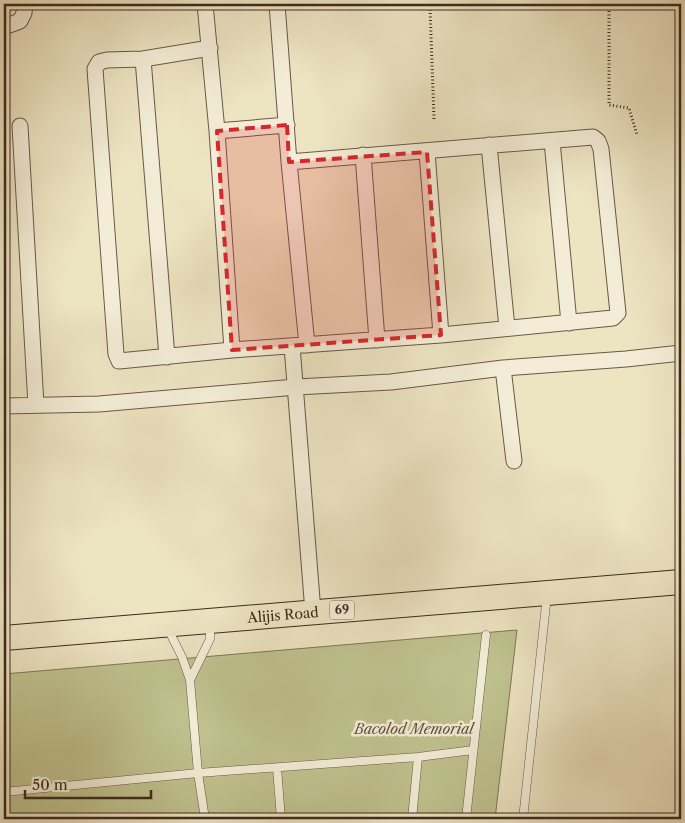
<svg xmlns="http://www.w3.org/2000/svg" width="685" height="823" viewBox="0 0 685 823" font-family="'Libre Caslon Text',serif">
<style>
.green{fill:#bfc28f;stroke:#7f7656}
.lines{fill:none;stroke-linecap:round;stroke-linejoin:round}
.lane-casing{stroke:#6a5847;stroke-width:9}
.street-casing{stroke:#6a5847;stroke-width:17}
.primary-casing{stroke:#3f2a1e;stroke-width:26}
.path{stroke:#3f2a1e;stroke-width:3;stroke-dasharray:1 2.5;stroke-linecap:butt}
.lane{stroke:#f3edd7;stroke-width:8}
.street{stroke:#f3edd7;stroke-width:15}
.primary{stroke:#ede4c2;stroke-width:24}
.marked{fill:#d62828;fill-opacity:0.2;stroke:#d62828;stroke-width:4;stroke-dasharray:10 6;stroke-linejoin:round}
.labels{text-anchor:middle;stroke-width:5;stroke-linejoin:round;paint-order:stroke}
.shield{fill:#f3edd7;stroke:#756456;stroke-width:1}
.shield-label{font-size:12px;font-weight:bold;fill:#3f2a1e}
.street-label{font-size:14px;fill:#3f2a1e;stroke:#f3edd7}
.park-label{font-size:14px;font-style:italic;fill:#5f503a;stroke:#f3edd7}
</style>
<rect width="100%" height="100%" fill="#ede4c2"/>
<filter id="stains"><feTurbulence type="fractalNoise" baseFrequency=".004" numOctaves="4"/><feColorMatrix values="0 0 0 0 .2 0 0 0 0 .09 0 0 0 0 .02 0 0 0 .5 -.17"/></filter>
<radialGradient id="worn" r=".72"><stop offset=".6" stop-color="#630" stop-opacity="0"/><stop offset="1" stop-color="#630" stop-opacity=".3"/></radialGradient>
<!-- green -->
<path class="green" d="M517 630 495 819H4V674Z"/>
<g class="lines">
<!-- lane casing -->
<g class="lane-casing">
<path id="lane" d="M167 627 182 657 190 680 198 773 205 819
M190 680 210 639V624
M277 768 281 819
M4 792 198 773 418 757 473 750
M412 819 418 757
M466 819 486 635
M523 819 547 595"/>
</g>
<!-- street casing -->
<g class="street-casing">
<path id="street" d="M205 4 217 131 232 350
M277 4 289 162 307 345
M4 27 20 21 24 13 25 4
M210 48 143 59 107 60 99 62 95 69 116 354 119 361 232 350 441 335 613 318 618 313 601 149 598 141 593 137 289 162
M143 59 167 357
M20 126 36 405
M217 131 287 125
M552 141 569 323
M489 145 507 328
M427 152 441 335
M363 155 377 340
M292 346 313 612
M503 368 514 461
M4 406 99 404 296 387 391 382 503 368 626 359 681 353"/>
</g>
<!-- primary casing -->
<g class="primary-casing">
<g id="primary">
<path id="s1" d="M4 638 681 582"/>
</g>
</g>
<!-- path -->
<path class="path" d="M609 4V105L629 108 637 135
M434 119 430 7 447 4"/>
<!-- lane -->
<use href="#lane" class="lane"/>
<!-- street -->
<use href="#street" class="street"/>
<!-- primary -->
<use href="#primary" class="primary"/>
</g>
<!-- marked area -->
<path class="marked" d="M287 125 289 162 427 152 441 335 232 350 217 131Z"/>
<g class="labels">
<!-- shield labels -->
<rect class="shield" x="329.5" y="600.5" width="25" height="19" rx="4"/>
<g class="shield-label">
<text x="342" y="614">69</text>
</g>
<!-- street labels -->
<g class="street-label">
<text dy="5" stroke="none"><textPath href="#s1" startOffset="280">Alijis Road</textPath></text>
</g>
<!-- park labels -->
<g class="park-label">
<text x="414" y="734">Bacolod Memorial</text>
</g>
</g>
<!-- margin -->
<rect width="685" height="823" fill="none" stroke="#ede4c2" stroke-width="20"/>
<rect x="5" y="5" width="675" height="813" fill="none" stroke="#3f2a1e" stroke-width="2.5"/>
<rect x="10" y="10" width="665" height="803" fill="none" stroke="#3f2a1e"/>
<!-- scale -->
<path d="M25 790v8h126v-8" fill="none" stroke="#3f2a1e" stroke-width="2.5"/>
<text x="32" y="790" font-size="15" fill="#3f2a1e" stroke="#f3edd7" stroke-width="4" paint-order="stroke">50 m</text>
<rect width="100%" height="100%" filter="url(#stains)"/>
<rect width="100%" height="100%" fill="url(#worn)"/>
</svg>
